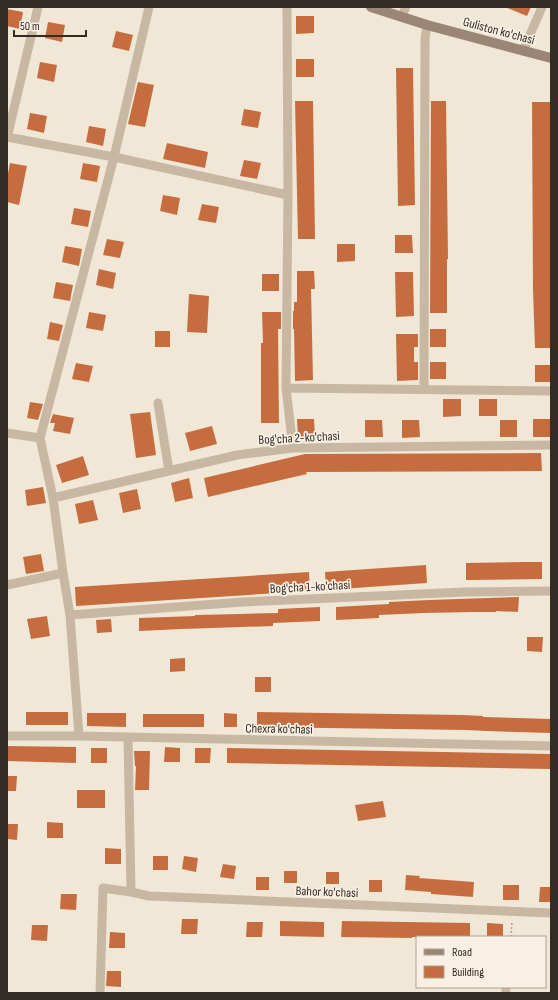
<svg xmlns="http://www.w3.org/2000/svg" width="558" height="1000" viewBox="0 0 558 1000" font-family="'Sofia Sans Condensed',sans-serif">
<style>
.building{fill:#c66d40}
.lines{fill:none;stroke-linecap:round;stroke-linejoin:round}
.path{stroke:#b4a18d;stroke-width:1.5;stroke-dasharray:2 2;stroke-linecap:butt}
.street{stroke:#c8b7a3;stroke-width:9}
.secondary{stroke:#9b8675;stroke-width:10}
.labels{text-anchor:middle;stroke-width:3.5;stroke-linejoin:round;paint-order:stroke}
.street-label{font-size:13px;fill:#332b25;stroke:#f8f1e3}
</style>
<rect width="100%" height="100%" fill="#f0e7d7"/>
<!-- building -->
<path class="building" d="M505 7H531L527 16Z
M7 9 23 12 20 29 7 26Z
M296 16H314V33L296 34Z
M48 22 65 25 62 42 45 38Z
M116 31 133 35 129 51 112 47Z
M296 59H314V77H296Z
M40 62 57 65 54 82 37 78Z
M396 68H413L415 205 398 206Z
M138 82 154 85 145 127 128 124Z
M295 101H313L315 239H298Z
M431 101H446L448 259H447V313H430Z
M532 102H550L551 348H535L533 290Z
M244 109 261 112 258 128 241 125Z
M30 113 47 116 44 133 27 129Z
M89 126 106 129 103 146 86 142Z
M167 143 208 152 205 168 163 159Z
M244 160 261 163 257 179 240 176Z
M10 163 27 166 19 205 7 202V179Z
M83 163 100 166 97 182 80 179Z
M163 195 180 198 177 215 160 211Z
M202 204 219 207 216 223 198 220Z
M74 208 91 211 88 227 71 224Z
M395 235H412L413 253H395Z
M107 239 124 242 120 258 103 255Z
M337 244H355V261L337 262Z
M65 246 82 249 79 266 62 262Z
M99 269 116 273 113 289 96 285Z
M297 271H314L315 289H311L313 380 295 381 294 329H293V311H294V302H297Z
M395 272H413L414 316 396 317Z
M262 274H279V291H262Z
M56 282 73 285 70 301 53 298Z
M189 294 209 296 207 333 187 332Z
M89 312 106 315 103 331 86 328Z
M262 312H281V329H278L279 423H261V343H263Z
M50 322 63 325 59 341 47 339Z
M430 329H446V347H430Z
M155 331H170V347H155Z
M396 334H418V347H414V362H418V380L397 381Z
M430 362H446V379H430Z
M76 363 93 366 89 382 72 379Z
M535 365H551V382H535Z
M443 399H461V416L443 417Z
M479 399H497V416H479Z
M30 402 43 404 38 420 27 418Z
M150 412 156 455 136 458 130 414Z
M53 414 74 418 70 434 53 431 55 423H50Z
M297 419H314L315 437H298Z
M533 419H550V437H533Z
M365 420H382L383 437H365Z
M402 420H419L420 437 402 438Z
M500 420H517V437H500Z
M212 426 217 444 190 451 185 433Z
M541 453 542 471 306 472 307 474 208 497 204 478 305 454Z
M83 456 89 475 62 483 56 465Z
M189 478 193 498 175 502 171 483Z
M43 487 46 503 27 506 25 490Z
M137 489 141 509 123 513 119 493Z
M93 500 98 520 79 524 75 504Z
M41 554 44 571 26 574 23 557Z
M524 562H542V579L466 580V563Z
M426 565 427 583 326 590 325 572Z
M309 572 310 591 76 606 75 587Z
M519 597 518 612 496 611V612H473L424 613 379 615V618L336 620V607L389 604V602L429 600Z
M320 607V621L273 623V626L182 629 139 631V618L195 616V615L239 614 278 613V609Z
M47 616 50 636 31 639 27 619Z
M111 619 112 632 97 633 96 620Z
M527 637H543L542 652 527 651Z
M185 658V671L170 672V659Z
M255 677H271V692H255Z
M26 712H68V725H26Z
M257 712 463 715 483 716V717L551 719V733L486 731 467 730 257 727Z
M87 713H126V727L87 726Z
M224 713 237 714V727H224Z
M143 714H204V727H143Z
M7 746 76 747V763L7 761Z
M165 747 180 748V762H164Z
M91 748H107V763H91Z
M195 748H211L210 763H195Z
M227 748 551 754 550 769 227 763Z
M134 751H150L149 790H135L136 766H135Z
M7 776H17L16 791H7Z
M77 790H105V808H77Z
M383 801 386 817 358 821 355 805Z
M47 822 63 823V838H47Z
M7 824H18L17 840 7 839Z
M105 848 121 849V864H105Z
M153 856H168V870H153Z
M184 856 198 858 196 872 182 869Z
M223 864 236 866 234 879 220 877Z
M284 871H297V883H284Z
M326 872H339V884H326Z
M406 875 420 876 419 878 474 882 473 897 431 894V892L405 890Z
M256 877H269V890H256Z
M369 880H382V892H369Z
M503 885H519V900H503Z
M540 887H551V902H539Z
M61 894H77L76 910 60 909Z
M182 919H198L197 934H181Z
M280 921 324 922V937L280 936Z
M342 921 470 923V937H412V938L341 937Z
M247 922H263L262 937H246Z
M487 923 503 924V937H487Z
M32 925H48L47 941 31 940Z
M110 932 125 933V948H109Z
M107 971H121V987L106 986Z"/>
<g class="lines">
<!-- path -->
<path class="path" d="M511 937 512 921"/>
<!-- street -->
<path class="street" d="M287 7 288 195 286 388 293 448
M402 16 406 7
M523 51 542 7
M7 137 114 157 288 195
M7 138 38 7
M286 388 551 391
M424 389 425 39 427 25
M158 403 169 471
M7 433 40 438
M53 498 237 455 293 448 551 445
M7 585 63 573
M70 615 243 602 465 592 551 591
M7 736H79L551 746
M79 736 70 615 63 573 53 498 40 438 114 157 149 7
M128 738 131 892
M100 993 103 888 131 892 149 896 551 913
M506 993V990"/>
<!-- secondary -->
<path class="secondary" d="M371 7 427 25 551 58"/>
</g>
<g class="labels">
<!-- street labels -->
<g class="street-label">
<text transform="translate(499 30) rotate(15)" y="5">Guliston ko'chasi</text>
<text transform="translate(299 437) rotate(-3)" y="5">Bog'cha 2-ko'chasi</text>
<text transform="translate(310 586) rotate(-3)" y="5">Bog'cha 1-ko'chasi</text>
<text transform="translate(279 728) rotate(1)" y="5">Chexra ko'chasi</text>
<text transform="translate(327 891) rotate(2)" y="5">Bahor ko'chasi</text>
</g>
</g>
<!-- border -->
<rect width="558" height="1000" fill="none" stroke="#332b25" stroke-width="16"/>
<!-- legend -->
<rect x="416" y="936" width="130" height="52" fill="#f8f1e3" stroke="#a9a297"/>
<rect x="424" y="949" width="20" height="6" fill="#9b8675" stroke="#a9a297"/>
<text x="452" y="956" font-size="12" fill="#332b25">Road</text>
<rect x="424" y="966" width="20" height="12" fill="#c66d40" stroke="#a9a297"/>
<text x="452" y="976" font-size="12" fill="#332b25">Building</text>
<!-- scale -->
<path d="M14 30v6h72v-6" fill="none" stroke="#332b25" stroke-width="2"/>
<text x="20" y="30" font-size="12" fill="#332b25" stroke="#f8f1e3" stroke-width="3" paint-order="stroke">50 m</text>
</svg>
